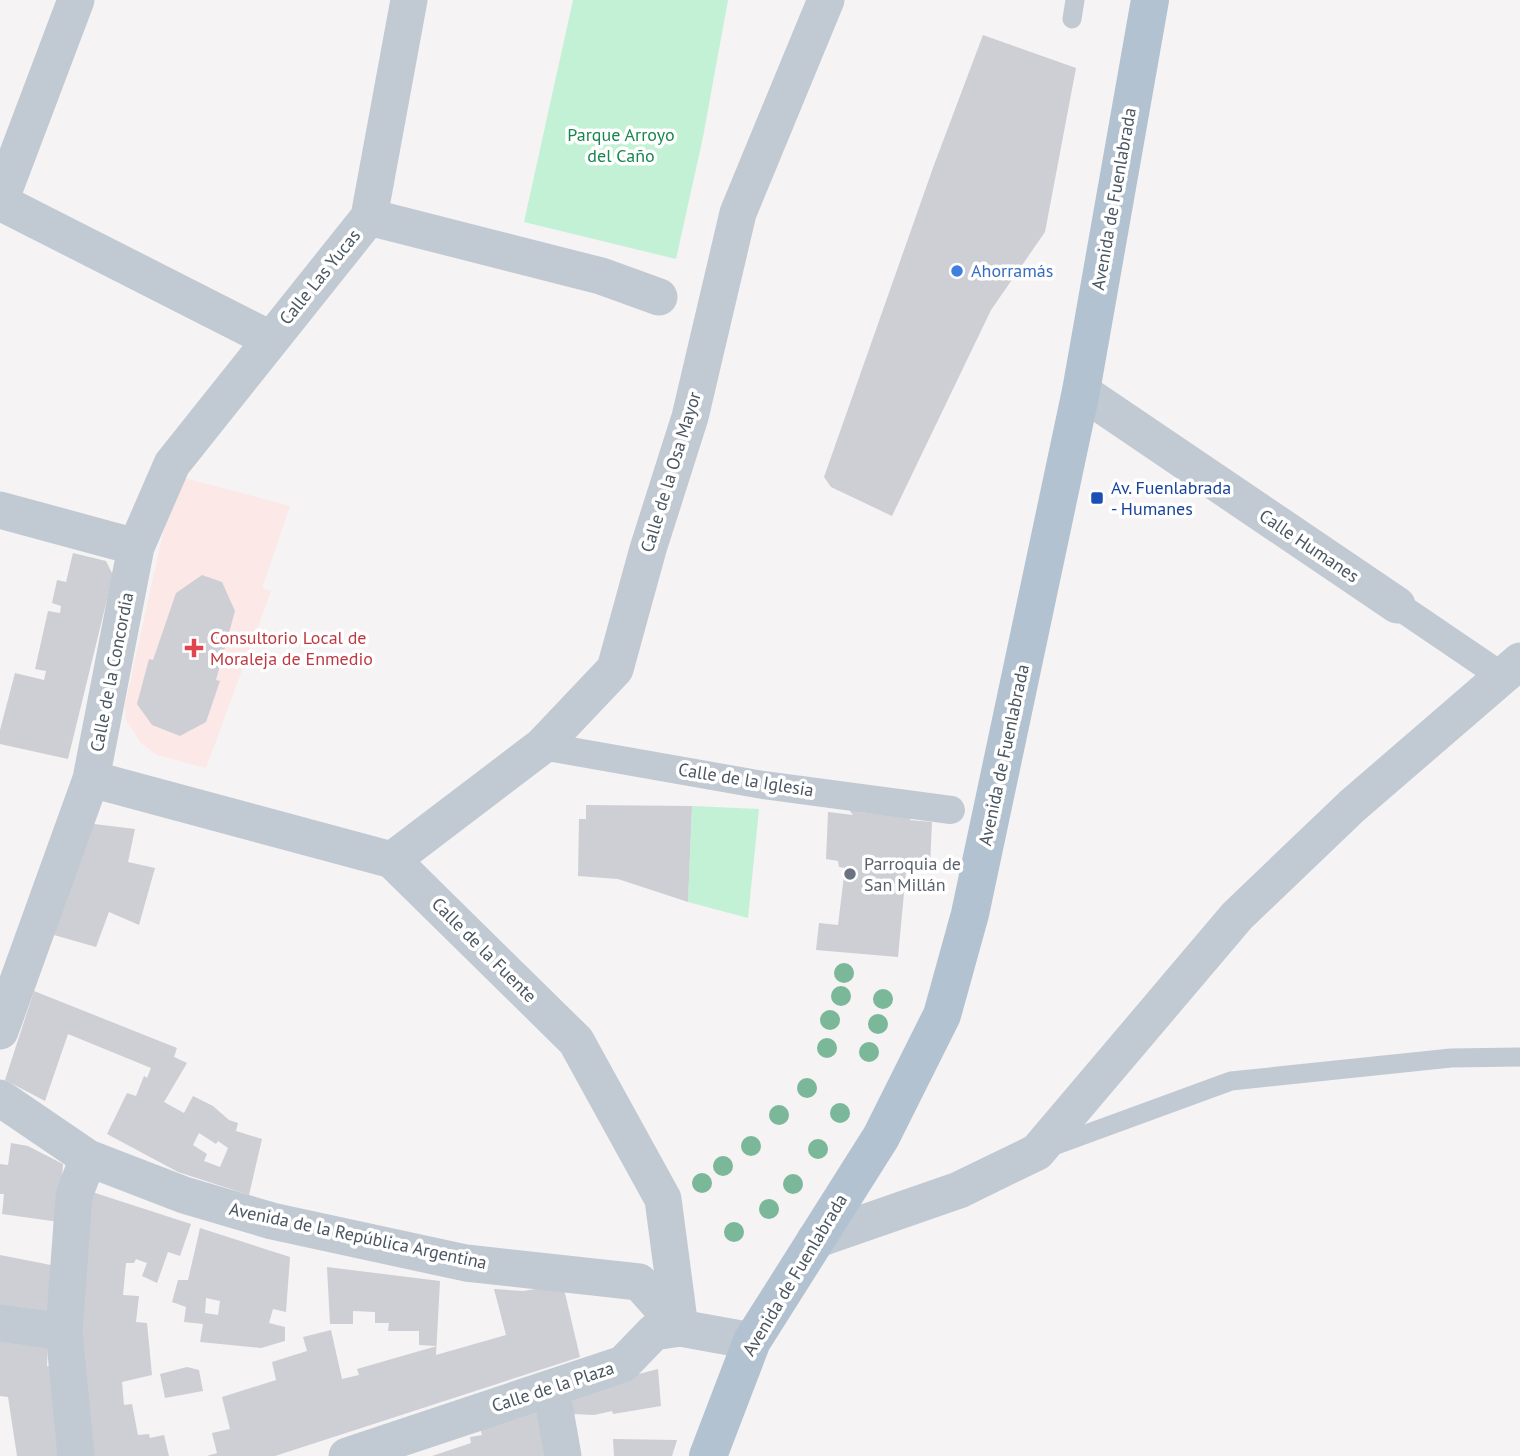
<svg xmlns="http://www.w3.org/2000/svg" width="1520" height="1456" viewBox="0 0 1520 1456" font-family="'PT Sans',sans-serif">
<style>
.medical{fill:#fce8e6}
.green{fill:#c3f1d5}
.building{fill:#cdcfd5;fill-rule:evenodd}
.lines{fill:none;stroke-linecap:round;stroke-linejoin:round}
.service{stroke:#c1cad2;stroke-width:19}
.pedestrian{stroke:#c1cad2;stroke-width:28}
.minor{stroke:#c1cad2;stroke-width:37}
.primary{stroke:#b3c2d1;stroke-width:38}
.tree{fill:#7bb799}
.shop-dot{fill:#3f7fe0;stroke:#fff;stroke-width:2.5}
.transit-dot{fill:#1a4fb4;stroke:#fff;stroke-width:2.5}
.health-dot{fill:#e0444e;stroke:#fff;stroke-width:2.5}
.worship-dot{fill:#6b7280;stroke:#fff;stroke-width:2.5}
.labels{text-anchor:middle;stroke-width:7;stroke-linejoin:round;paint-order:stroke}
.park-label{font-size:18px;fill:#17864f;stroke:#fff}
.street-label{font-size:18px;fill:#4a5661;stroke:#fff}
.shop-label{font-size:18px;fill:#366cbe;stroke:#fff;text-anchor:start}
.transit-label{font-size:18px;fill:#164399;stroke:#fff;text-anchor:start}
.health-label{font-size:18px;fill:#be3a42;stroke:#fff;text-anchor:start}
.worship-label{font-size:18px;fill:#5b616d;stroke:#fff;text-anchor:start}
</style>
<rect width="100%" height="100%" fill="#f5f3f3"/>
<!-- medical -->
<path class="medical" d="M184 478 290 506 262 588 271 591 206 768 157 755 142 744 126 720 125 705 164 529Z"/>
<!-- green -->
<path class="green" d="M573 0H728L703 137 676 259 524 222Z
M692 806 759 809 748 918 688 902Z"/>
<!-- building -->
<path class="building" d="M983 35 1076 68 1045 232 991 310 892 516 831 487 824 477 934 165Z
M73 553 106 561 113 575 68 759 0 744V730L15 673 44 680 46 671 35 669 48 611 60 613 61 606 52 603 57 580 66 582Z
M202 575 222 582 235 611 216 680 220 681 206 722 180 736 152 725 137 704 149 659 153 660 176 593Z
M586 805 692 806 688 902 618 879 578 876 579 819H586Z
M856 807 859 812 914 818 909 820 932 822 930 866 889 863 888 871 906 872 898 957 816 950 819 923 838 925 845 868 839 867 838 861 826 859 828 812 853 815 850 811Z
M86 823 135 829 128 862 155 868 139 925 109 912 96 947 54 935Z
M34 991 177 1048 174 1057 187 1063 164 1102 184 1113 193 1096 213 1106 229 1120 238 1123 236 1131 262 1139 249 1195 178 1172 107 1134 127 1093 136 1096 144 1076 147 1078 151 1068 68 1034 45 1101 5 1080ZM199 1133 216 1144 218 1141 228 1148 220 1167 204 1161 207 1154 193 1145Z
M11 1143 28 1146 63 1164 59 1222 2 1214 4 1194H0V1164L8 1165Z
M89 1191 191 1224 180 1256 168 1252 157 1283 142 1276 147 1263 136 1259 134 1263H126L123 1295 139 1296 136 1322 147 1323 152 1375 122 1382 124 1405 132 1404 138 1435 149 1434 150 1438 164 1435 169 1456H90L77 1320Z
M200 1228 290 1257 286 1312 273 1309 269 1323 285 1327V1341L261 1348 200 1342 203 1324 184 1322 186 1307 172 1302 178 1280H188ZM206 1298 220 1301 218 1315 205 1313Z
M0 1255 56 1266 47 1316 0 1313Z
M327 1267 440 1281 436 1355 506 1335 494 1289 523 1291 563 1285 580 1357 275 1456H207L217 1453 212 1433 230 1429 222 1397 276 1380 272 1362 307 1351 303 1337 331 1330 342 1379 359 1375 357 1369 437 1346 419 1345V1331H388L389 1323H375V1312L353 1311V1324H330Z
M0 1332 48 1338 47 1366 54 1367 62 1456H17L8 1397 0 1396Z
M187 1367 199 1370 203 1391 165 1398 160 1374Z
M658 1369 661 1406 613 1414 612 1411 594 1415 573 1414 570 1392Z
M549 1399 555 1456H432L471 1443 470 1437 482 1435 479 1424Z
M613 1439 677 1440 672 1456H614Z"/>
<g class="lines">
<!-- service -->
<path class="service" d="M1072 19 1075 0
M1048 1148 1231 1081 1451 1058 1520 1057"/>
<!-- pedestrian -->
<path class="pedestrian" d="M1397 605 1503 677
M542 746 763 785 951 810"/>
<!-- minor -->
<path class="minor" d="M0 201 76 0
M0 202 270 339
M369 217 601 276 659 297
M1081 391 1397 605
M0 510 136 547
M91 779 392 860 576 1041 663 1199 680 1328
M392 860 542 746 615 669 648 549 690 417 738 213 826 0
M0 1031 91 779 136 547 172 464 369 217 409 0
M0 1098 88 1158 184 1195 272 1221 466 1263 639 1282 680 1328
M815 1240 959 1190 1037 1152 1237 916 1352 806 1520 661
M0 1323 64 1332
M551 1388 563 1456
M76 1456 64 1332 74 1196 88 1158
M347 1456 623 1364 654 1332 680 1328 752 1341"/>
<!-- primary -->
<path class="primary" d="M708 1456 752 1341 881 1137 942 1015 970 914 1081 391 1150 0"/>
</g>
<!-- trees -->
<g class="tree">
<circle cx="844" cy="973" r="10"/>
<circle cx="841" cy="996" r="10"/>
<circle cx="883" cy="999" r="10"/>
<circle cx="830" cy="1020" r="10"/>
<circle cx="878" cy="1024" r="10"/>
<circle cx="827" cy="1048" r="10"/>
<circle cx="869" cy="1052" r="10"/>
<circle cx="807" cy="1088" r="10"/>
<circle cx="840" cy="1113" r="10"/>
<circle cx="779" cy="1115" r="10"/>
<circle cx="751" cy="1146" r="10"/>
<circle cx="818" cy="1149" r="10"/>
<circle cx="723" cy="1166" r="10"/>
<circle cx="702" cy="1183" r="10"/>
<circle cx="793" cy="1184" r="10"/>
<circle cx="769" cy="1209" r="10"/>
<circle cx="734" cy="1232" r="10"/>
</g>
<!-- markers -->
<circle class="shop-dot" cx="957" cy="271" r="7"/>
<rect class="transit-dot" x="1090" y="491" width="14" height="14" rx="3.5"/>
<path class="health-dot" d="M190.5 637.5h7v7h7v7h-7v7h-7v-7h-7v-7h7z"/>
<circle class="worship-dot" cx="850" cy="874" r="7"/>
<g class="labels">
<!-- park labels -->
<g class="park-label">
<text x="621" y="141">Parque Arroyo<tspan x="621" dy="21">del Caño</tspan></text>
</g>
<!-- street labels -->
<g class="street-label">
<text transform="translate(1114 199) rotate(-80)" y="6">Avenida de Fuenlabrada</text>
<text transform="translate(320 277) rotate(-51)" y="6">Calle Las Yucas</text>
<text transform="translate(671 472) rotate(-73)" y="6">Calle de la Osa Mayor</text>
<text transform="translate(1309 546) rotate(34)" y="6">Calle Humanes</text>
<text transform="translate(112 672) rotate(-79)" y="6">Calle de la Concordia</text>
<text transform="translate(1004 755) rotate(-78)" y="6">Avenida de Fuenlabrada</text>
<text transform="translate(746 780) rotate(9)" y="6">Calle de la Iglesia</text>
<text transform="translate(484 950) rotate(45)" y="6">Calle de la Fuente</text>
<text transform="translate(358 1236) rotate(12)" y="6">Avenida de la República Argentina</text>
<text transform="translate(795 1275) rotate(-59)" y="6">Avenida de Fuenlabrada</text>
<text transform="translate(553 1387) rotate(-18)" y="6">Calle de la Plaza</text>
</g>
<!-- shop labels -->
<g class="shop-label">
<text x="971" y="277">Ahorramás</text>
</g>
<!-- transit labels -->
<g class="transit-label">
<text x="1111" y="494">Av. Fuenlabrada<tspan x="1111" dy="21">- Humanes</tspan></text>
</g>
<!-- health labels -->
<g class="health-label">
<text x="210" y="644">Consultorio Local de<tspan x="210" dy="21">Moraleja de Enmedio</tspan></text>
</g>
<!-- worship labels -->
<g class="worship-label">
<text x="864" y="870">Parroquia de<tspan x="864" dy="21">San Millán</tspan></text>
</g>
</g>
</svg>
